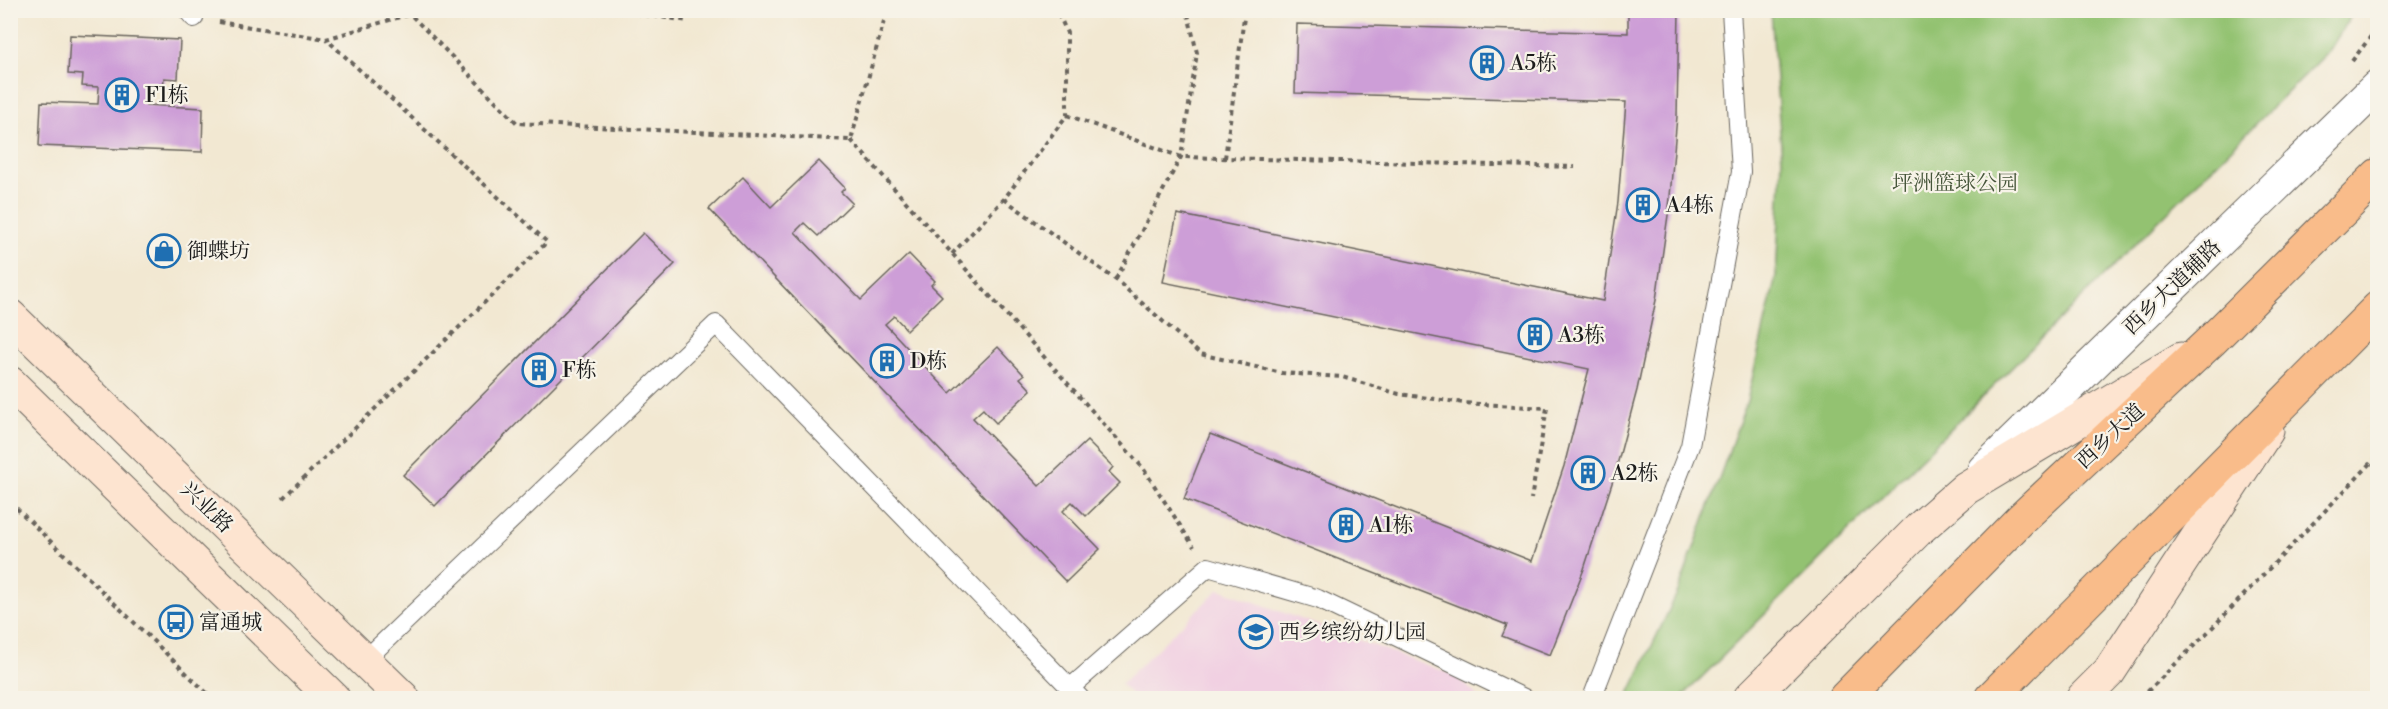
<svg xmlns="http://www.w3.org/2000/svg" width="2388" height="709" viewBox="0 0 2388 709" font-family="'Libre Bodoni','Noto Serif SC',serif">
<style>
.built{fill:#f1d0e2}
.green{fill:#93c271;stroke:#586f46;stroke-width:1.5}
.building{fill:#cd9ed7}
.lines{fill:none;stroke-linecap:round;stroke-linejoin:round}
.lane-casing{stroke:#67635c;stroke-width:20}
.street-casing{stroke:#67635c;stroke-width:35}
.secondary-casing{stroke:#67635c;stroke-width:35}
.primary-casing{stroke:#67635c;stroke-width:35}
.path{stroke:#67635c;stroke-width:4;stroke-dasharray:4.5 4.5;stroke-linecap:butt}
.lane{stroke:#fff;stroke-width:18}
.street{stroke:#fff;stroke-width:33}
.secondary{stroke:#fde4d0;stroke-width:33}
.primary{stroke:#f9bc8a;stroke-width:33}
.labels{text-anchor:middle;stroke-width:4.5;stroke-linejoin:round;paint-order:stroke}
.poi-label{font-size:21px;fill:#1c1c1c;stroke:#f7f3e8;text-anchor:start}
.park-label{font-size:21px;fill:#46563a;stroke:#f7f3e8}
.street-label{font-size:21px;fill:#1c1c1c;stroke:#f7f3e8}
</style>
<rect width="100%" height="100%" fill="#f7f3e8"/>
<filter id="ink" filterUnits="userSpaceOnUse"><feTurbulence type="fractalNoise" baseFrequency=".0167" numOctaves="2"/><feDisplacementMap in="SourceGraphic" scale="12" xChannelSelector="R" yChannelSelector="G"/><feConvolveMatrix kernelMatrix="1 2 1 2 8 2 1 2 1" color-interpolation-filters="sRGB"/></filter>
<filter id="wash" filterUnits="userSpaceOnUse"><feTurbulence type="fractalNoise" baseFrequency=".008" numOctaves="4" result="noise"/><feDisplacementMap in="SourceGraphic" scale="24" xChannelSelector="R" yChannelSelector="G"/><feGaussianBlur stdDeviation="1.35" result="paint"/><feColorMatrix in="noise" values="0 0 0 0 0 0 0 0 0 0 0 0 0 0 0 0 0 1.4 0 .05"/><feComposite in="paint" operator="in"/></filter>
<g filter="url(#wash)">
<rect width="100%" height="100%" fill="#f2e8d2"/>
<!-- built -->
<path class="built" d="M1219 589 1457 676 1479 698H1135L1121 684Z"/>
<!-- green -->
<path class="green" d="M1771 11H2354L2329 51 1681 698H1627L1679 589 1747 401 1776 276 1782 160Z"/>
<g id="blocks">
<!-- building -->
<path class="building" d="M1628 10H1679L1677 116 1669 208 1656 300 1637 390 1613 480 1584 569 1550 655 1502 636 1507 625 1184 499 1210 434 1532 561 1564 466 1589 369 1163 282 1177 214 1603 301 1618 202 1626 102 1295 93 1297 24 1628 33Z
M70 35 180 40 178 79 164 78 163 89 146 88V105L203 108 202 152 39 146 41 102 98 104 99 87 82 86 83 75 68 74Z
M819 161 845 188 841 192 852 203 818 236 804 223 795 232 861 300 909 254 935 281 931 285 942 296 907 330 894 316 885 324 950 393 998 347 1024 375 1020 378 1031 390 996 423 983 409 973 418 1039 486 1087 441 1113 467 1109 472 1120 483 1086 516 1072 502 1063 511 1100 549 1066 582 709 209 743 177 771 207Z
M643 233 675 264 435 506 403 475Z"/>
</g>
</g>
<g filter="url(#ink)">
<use href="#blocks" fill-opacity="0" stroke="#67635c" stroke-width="1.5"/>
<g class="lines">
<!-- lane casing -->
<g class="lane-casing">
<path id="lane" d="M187 10 194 18
M364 661 716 324 1080 698
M1070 688 1208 567 1318 599 1524 698
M1592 698 1690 446 1741 172 1731 10"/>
</g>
<!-- street casing -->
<g class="street-casing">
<path id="street" d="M1984 470 2378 86"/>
</g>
<!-- secondary casing -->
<g class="secondary-casing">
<path id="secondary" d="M10 316 403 698
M10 383 333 698
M1750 698 1920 528 1966 488 2181 359
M2083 698 2109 672 2267 431"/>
</g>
<!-- primary casing -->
<g class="primary-casing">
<path id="primary" d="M1845 698 2020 520 2211 341 2378 175
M1991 698 2378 308"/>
</g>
<!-- path -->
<path class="path" d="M406 10 517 123 851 140 887 10
M609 10 689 21
M219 22 326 39 410 14
M2352 61 2378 27
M1067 115 1181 157 1575 167
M851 140 1143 468 1194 547
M1225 158 1245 10
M1004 199 1116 280 1200 354 1282 373 1342 377 1399 394 1464 403 1547 408 1531 499
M952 254 1004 199 1067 115V33L1057 10
M1116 279 1181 157 1197 53 1187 10
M283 498 547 242 326 39
M10 502 212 698
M2141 698 2209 631 2378 456"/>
<!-- lane -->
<use href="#lane" class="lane"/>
<!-- street -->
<use href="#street" class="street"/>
<!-- secondary -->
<use href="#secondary" class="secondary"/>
<!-- primary -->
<use href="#primary" class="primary"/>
</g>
</g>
<!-- icons -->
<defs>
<g id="building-ring" transform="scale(1.725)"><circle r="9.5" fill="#f7f3e8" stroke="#1f6fb2" stroke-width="1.5"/><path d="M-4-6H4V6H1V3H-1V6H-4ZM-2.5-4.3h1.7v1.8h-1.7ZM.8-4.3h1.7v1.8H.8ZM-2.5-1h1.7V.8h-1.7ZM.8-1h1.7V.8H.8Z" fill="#1f6fb2"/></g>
<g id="shop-ring" transform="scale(1.725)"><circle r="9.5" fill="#f7f3e8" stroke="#1f6fb2" stroke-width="1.5"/><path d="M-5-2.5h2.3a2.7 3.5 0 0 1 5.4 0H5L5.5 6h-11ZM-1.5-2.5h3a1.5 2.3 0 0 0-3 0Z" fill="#1f6fb2"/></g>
<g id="bus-ring" transform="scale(1.725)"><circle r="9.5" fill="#f7f3e8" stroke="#1f6fb2" stroke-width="1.5"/><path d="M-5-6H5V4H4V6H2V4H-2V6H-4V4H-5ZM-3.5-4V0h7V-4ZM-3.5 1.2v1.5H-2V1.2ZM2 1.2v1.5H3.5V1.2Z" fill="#1f6fb2"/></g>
<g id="school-ring" transform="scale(1.725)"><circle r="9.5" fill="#f7f3e8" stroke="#1f6fb2" stroke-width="1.5"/><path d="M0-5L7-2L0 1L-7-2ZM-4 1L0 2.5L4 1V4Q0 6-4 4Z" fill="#1f6fb2"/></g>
</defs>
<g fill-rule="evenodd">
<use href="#building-ring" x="1487" y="63"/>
<use href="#building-ring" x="122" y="95"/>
<use href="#building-ring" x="1643" y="205"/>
<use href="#shop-ring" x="164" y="251"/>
<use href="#building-ring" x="1535" y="335"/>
<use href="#building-ring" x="887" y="361"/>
<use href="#building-ring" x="539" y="370"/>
<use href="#building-ring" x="1588" y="473"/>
<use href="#building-ring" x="1346" y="525"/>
<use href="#bus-ring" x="176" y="622"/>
<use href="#school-ring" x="1256" y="632"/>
</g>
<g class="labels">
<!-- poi labels -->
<g class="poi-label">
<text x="1510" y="70">A5栋</text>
<text x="145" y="102">F1栋</text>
<text x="1666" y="212">A4栋</text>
<text x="187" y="258">御蝶坊</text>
<text x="1558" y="342">A3栋</text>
<text x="910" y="368">D栋</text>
<text x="562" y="377">F栋</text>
<text x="1611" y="480">A2栋</text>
<text x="1369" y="532">A1栋</text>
<text x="199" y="629">富通城</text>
<text x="1279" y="639">西乡缤纷幼儿园</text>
</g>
<!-- park labels -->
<g class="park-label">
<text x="1955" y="190">坪洲篮球公园</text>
</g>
<!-- street labels -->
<g class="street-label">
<text transform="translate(2172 287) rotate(-44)" y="7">西乡大道辅路</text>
<text transform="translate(2110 436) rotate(-43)" y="7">西乡大道</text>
<text transform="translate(207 507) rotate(44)" y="7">兴业路</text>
</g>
</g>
<!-- margin -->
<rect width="2388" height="709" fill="none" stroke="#f7f3e8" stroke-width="36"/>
</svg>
